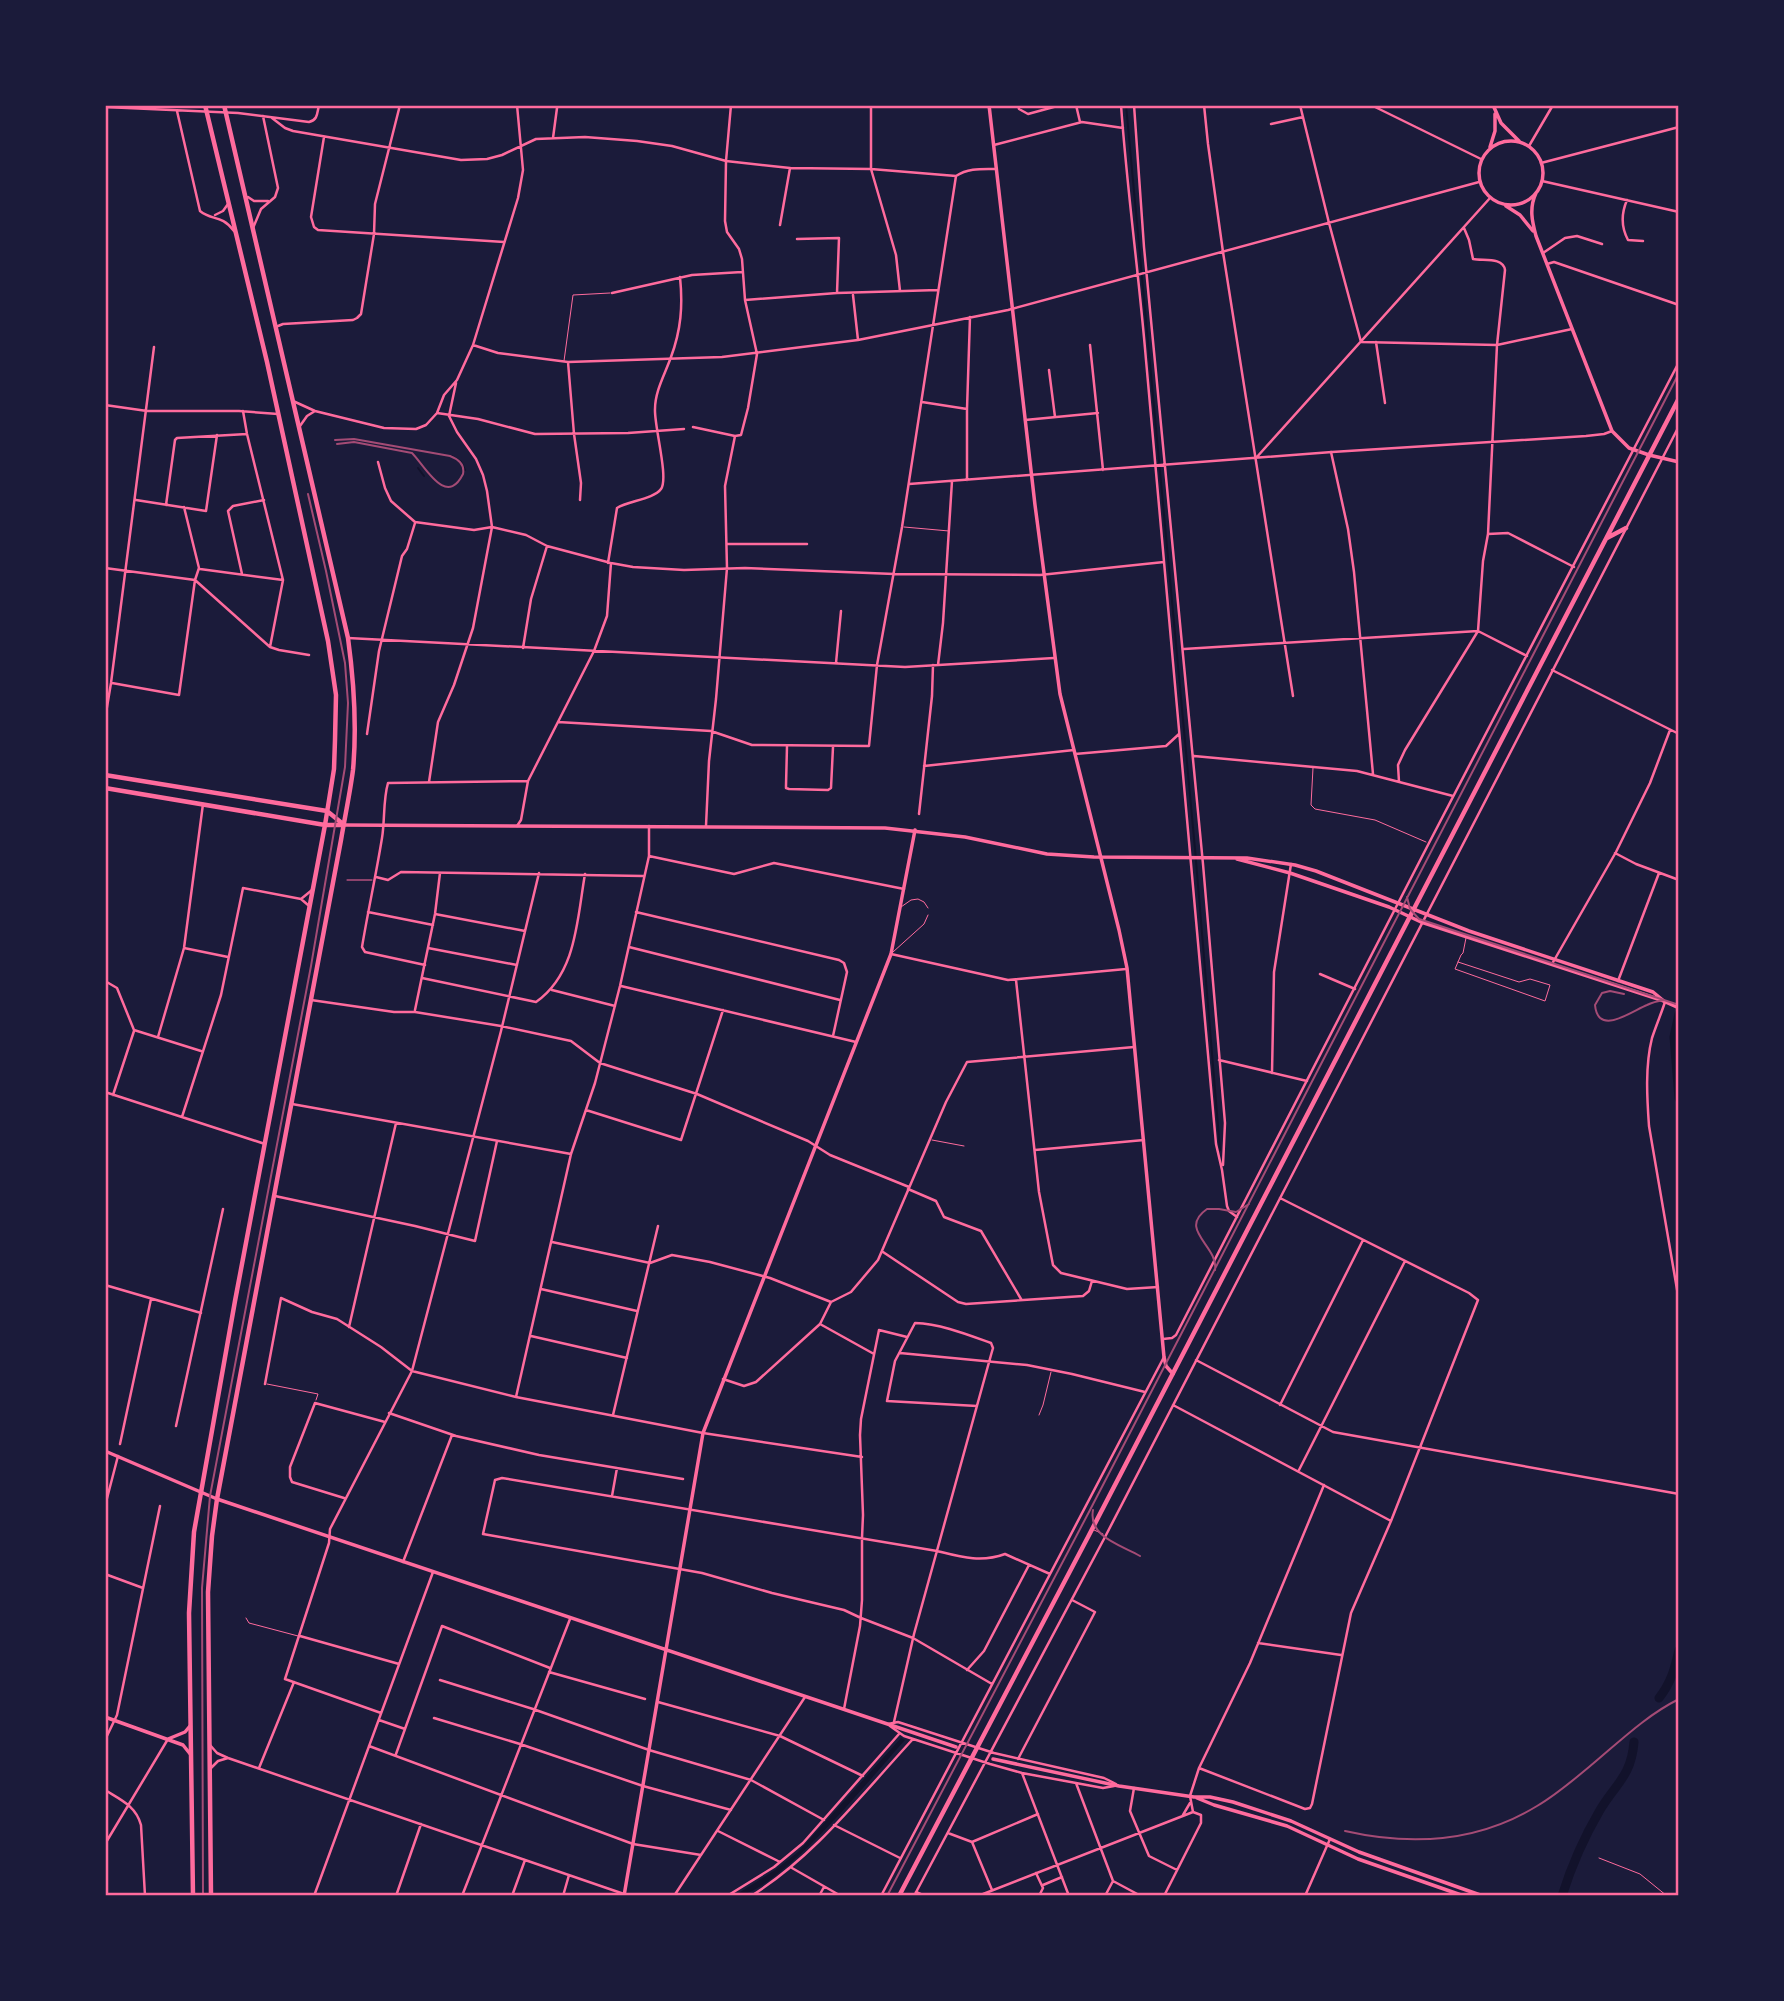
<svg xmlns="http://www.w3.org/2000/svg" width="1784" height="2001" viewBox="0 0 1784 2001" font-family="Ubuntu,sans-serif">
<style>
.water{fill:#12122b}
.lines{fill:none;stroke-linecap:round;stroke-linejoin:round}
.stream{stroke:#12122b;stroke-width:2}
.river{stroke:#12122b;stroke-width:9}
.service{stroke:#ff6b9d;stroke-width:1}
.minor{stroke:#ff6b9d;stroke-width:2.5}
.tertiary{stroke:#ff6b9d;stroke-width:3.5}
.secondary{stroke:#ff6b9d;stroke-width:3.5}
.primary{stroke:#ff6b9d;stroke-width:4.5}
.tram{stroke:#a44b75;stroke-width:2}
.rail{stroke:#a44b75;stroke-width:2}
.neatline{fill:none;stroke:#ff6b9d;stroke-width:2.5}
</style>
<rect width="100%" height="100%" fill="#1b1b3a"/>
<!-- water -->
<path class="water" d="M901 1738 905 1740C874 1774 777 1896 734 1896L775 1870 798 1852Z"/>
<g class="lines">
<!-- stream -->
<path class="stream" d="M1126 105 1195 849 1220 1150
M452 456 461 462 465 470
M418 468 424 476"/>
<!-- river -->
<path class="river" d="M1679 1014 1674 1037 1679 1098
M1659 1698C1671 1683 1675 1668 1679 1650
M1562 1896C1572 1864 1583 1839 1600 1810 1616 1783 1631 1777 1634 1742"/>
<!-- service -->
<path class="service" d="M564 361 573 295 610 293
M904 527 949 531
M1313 768 1311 805 1315 809 1375 820 1426 842
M347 880H372
M901 907 911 900 918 899 924 902 928 908
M893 952 924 924 928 915
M1458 962 1519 982 1530 979 1550 985 1545 1001 1455 969 1461 955 1463 953 1466 938
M932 1140 964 1146
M267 1384 318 1394 316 1400
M1039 1415 1043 1405 1051 1372
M1094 1530 1103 1534
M246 1618 249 1623 298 1636
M1599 1858 1640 1874 1667 1896"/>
<!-- minor -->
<path class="minor" d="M871 105V169L896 255 900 291
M1018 105 1019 109 1028 114 1061 105
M1076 105 1080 122
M1121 105C1127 190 1139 275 1146 360L1216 1144 1222 1170 1227 1206 1229 1211 1237 1217
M1134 105 1144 247 1203 864 1225 1123 1223 1165
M1204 105 1208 144 1223 252 1293 696
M1300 105 1329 223 1361 342 1497 345 1572 329
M1371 105 1481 159
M105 107 238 113 309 122C318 120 317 113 319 105
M177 111 200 211C212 221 221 214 234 231
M272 118 285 128 293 131 461 160 487 159 502 155 536 139 585 137 637 141 672 146 726 161 790 168 871 169 956 176C968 168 981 169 995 169
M1271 124 1303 117
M324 137 311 217 314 227 318 230 504 242
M553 138 557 108
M994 145 1082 122 1123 128
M1529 146 1553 105
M1541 163 1679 127
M1542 181 1679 212
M248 197 254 201H268
M1627 200C1621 214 1621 227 1628 240L1643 241
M215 215 223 211 228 204
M780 225 790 168
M253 228 261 209 275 197 278 188 263 116
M797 239 839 238 837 293
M1543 253 1565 238 1577 236 1602 244
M1547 264 1554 262 1679 305
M612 293 692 275 742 272
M853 295 858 340
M745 300 837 293 938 290
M278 326 283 324 353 320 357 318 361 314 374 234 375 204 400 105
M1376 342 1385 403
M473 345 498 353 568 362 722 357 858 340 1008 310 1479 182
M1090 345 1103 470
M568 362 574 434 581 483 580 500
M1049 370 1055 417
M293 401 315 411 384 428 416 429 426 425 437 413 444 395 457 380 473 345 518 198 523 170 517 105
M922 402 967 409
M105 405 147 411H239L278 414
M243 411 247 434 283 580 270 647
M437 413 478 419 535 434 628 433 684 429
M449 416 456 383
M1025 420 1098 413
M300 426 307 416 315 411
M693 427 735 436 741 435 748 408 757 354 745 300 742 259 739 249 727 232 725 221 726 161 731 105
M1331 452 1348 529 1354 572 1373 774
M1256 458 1490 198
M378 462 385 488 391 501 415 522 474 530 492 527 526 535 547 546 611 563 633 567 684 570 745 568 894 574 1040 575 1164 562
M967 480V409L970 317
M909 484 1332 452 1586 436 1604 434 1612 431
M136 500 206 511 217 435
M166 505 175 440 177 438 247 434
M1488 534 1508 533 1574 567
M727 544H807
M608 563 617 508C628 501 654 499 661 489 669 478 654 426 655 409 655 391 665 374 671 357 681 330 683 306 680 277
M105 568 195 580 270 647 279 650 309 655
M200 569 283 580
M242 574 228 511 233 506 264 500
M348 638 905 667 1054 658
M523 648 531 599 547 546
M1184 649 1478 631 1527 656
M836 663 841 611
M938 665 943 623 952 481
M1552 670 1679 734
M112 683 179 695 195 580 199 568 184 507
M105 719 111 683 154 347
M558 722 711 731 752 745 869 746 877 665 902 527 956 176
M367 734 379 651 402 556 407 549 415 523
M787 746 786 786V788L789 789 828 790 831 788 833 747
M1075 754 1166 746 1179 734
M1194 756 1357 771 1453 796
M924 766 1074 750
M429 782 438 722 454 685 473 628 492 527 487 491 483 475 476 459 457 432 449 416
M1399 782 1398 765 1405 750 1478 631 1483 561 1488 534 1497 345 1505 270C1503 257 1484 261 1473 259L1469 240 1464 228
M919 814 932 696 933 665
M517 826 521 820 528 781 594 651 607 616 611 563
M706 826 709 761 716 699 727 568 725 486 735 436
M1615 853 1636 864 1679 880
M649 856 734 874 774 863 904 889
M376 877 388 880 401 872 643 876
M301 899 312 890
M368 912 433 925
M636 912 839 960 844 963 847 972 833 1036
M435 914 525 931
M629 947 840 1000
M184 948 228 957
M428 948 517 965
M891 954 1008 980 1126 969
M1552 964 1616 852 1650 783 1670 730
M425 965 365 952 362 947C368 911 376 875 382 838 385 820 383 800 388 783L528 781
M1320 974 1355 989
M422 978 536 1002C577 973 577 919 585 874
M1016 980 1039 1192 1053 1265 1061 1273 1127 1289 1158 1287
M105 981 117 988 134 1030
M1618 981 1659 873
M1678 984 1679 982
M621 986 856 1042
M552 990 615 1006
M311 1000 394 1012H415L501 1026 571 1041 600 1063 697 1094 808 1141 830 1155 909 1187
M1665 1002C1661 1014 1656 1026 1652 1038 1645 1066 1647 1098 1649 1126L1679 1301
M415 1010 435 914 440 873
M134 1030 201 1051
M158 1037 184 948 203 804
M1219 1060 1307 1081
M1272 1073 1274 972 1291 864
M105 1092 265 1144
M113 1095 134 1031
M292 1104 571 1154
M586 1110 681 1140 723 1010
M182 1117 221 995 243 888 301 899 308 905
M1035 1150 1144 1140
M908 1189 936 1201 944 1217 981 1231 1021 1299
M275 1196 415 1226 475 1241 497 1141
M552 1242 650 1263 672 1255 710 1262 770 1278 831 1302
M883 1252 958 1302 966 1304 1083 1296 1089 1291 1092 1281
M105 1285 201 1313
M541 1289 637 1311
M820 1324 874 1354
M349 1327 396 1123
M531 1336 627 1358
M1163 1339 1172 1338 1176 1335 1429 843 1679 362
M900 1353 1027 1365 1072 1374 1145 1392
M1196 1360 1333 1432 1679 1494
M723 1379 744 1386 756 1382 820 1324 831 1302 851 1292 878 1260 946 1102 967 1062 1134 1047
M265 1384 281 1298 312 1312 337 1319 381 1347 412 1371 516 1397 703 1433 862 1457
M516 1397 571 1154 595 1083 620 986 649 856V826
M1173 1405 1391 1521
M1280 1405 1363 1240
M389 1413 456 1436 539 1455 683 1479
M613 1415 658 1226
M176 1426 223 1209
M120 1444 151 1299
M1299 1470 1405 1261
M612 1496 617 1468
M344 1498 292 1482 290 1477V1467L315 1403 385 1422
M105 1506 118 1456
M403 1562 452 1435
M105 1574 143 1588
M300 1636 399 1664
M1258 1643 1341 1655
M967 1670 984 1651 1029 1565
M549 1672 645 1699
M440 1680 533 1709 649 1750 751 1780 824 1820
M992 1684 913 1638 861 1618 844 1610 772 1593 702 1573 483 1534 495 1480 502 1478 937 1551C961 1557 981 1563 1005 1554L1050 1574
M658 1702 780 1736 863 1776
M844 1709 860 1626 862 1600V1538L863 1515 860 1435 861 1419 879 1330 907 1337
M381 1713 285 1679 329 1543 330 1529 412 1371 501 1031 539 873
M434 1718 520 1744 643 1786 731 1810
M379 1720 405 1729
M894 1722 914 1634 991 1355 993 1348 991 1343C966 1334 941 1324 915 1323L895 1361 887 1401 977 1406
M888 1724 898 1722 994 1753 1104 1778 1116 1784
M890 1726 904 1736 990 1764 1022 1773 1103 1788 1114 1786
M105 1740 117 1715 160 1506
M210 1745 217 1753 228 1758 624 1894
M369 1746 633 1844 701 1855
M396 1754 442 1626 550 1668
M1018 1759 1095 1612 1072 1600
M259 1768 294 1682
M1199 1768 1305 1809 1310 1808 1312 1804 1351 1613 1391 1521 1478 1300 1469 1293 1280 1198
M210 1769 218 1761 228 1758
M1022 1773 1069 1896
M1076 1783 1113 1881 1141 1896
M1134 1788 1130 1811 1149 1856 1177 1870
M105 1790C121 1800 136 1806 141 1825L145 1896
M1183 1815 1190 1803
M834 1825 900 1858
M718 1831 780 1862
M948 1833 972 1842 1038 1814
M972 1842 992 1890
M105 1844 168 1739
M792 1868 841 1896
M1036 1873 1043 1888 1039 1896
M1043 1885 1062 1877
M916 1892 925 1896
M314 1896 433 1572
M396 1896 421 1824
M462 1896 570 1619
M512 1896 525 1860
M563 1896 569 1875
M674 1896 805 1697
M727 1896 774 1867 803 1843 899 1734
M751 1896C815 1856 862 1794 913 1739
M819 1896 824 1887
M881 1896 1164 1357
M914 1896 1105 1537 1679 426
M978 1896 1193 1812
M1105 1896 1113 1881
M1164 1896 1201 1823V1815L1193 1812 1190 1796 1199 1768 1250 1663 1324 1485
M1305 1896 1330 1839"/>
<!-- tertiary -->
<path class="tertiary" d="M989 105 1035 505 1060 694 1119 930 1127 968 1164 1357 1166 1366 1173 1374
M1649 455 1679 462
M105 1451 217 1499 956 1747
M105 1717 183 1745 191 1755
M168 1739 185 1732 190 1726
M993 1759 1119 1786 1194 1797H1210L1233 1802 1291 1821 1359 1852 1483 1896
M1197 1798 1214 1805 1287 1826 1358 1859 1464 1896
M624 1896 703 1433 891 954 915 830"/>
<!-- secondary -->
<path class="secondary" d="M1493 105 1501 123 1519 141
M1479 173a32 32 0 1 1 64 0a32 32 0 1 1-64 0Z
M1490 147 1495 131V114
M1536 193C1529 208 1532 221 1536 236L1612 431 1629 448 1649 455
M1506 206 1520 215 1533 231
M343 825 885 828 965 837 1047 854 1094 857 1247 858 1295 865 1316 871 1469 931 1653 992 1665 1002
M1237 859 1290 873 1389 907 1421 922 1661 1000 1679 1008"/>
<!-- primary -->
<path class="primary" d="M1607 538 1626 528
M105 775 327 811 343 824
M105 788 325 825H343
M193 1896 189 1613 194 1532 235 1301 325 825 334 769 335 740 336 695 328 641 267 362 205 105
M211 1896 208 1592 212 1536 217 1499 341 840C345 816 350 793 353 770 357 726 354 682 348 638L224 105
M899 1896 1088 1537 1679 398"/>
<!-- tram -->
<path class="tram" d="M335 440 354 439 450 456C458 459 465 464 463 474 446 508 425 466 412 453L354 442 337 444
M1407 897 1410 909 1419 919 1679 1005
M1624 994 1610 991 1602 993 1595 1005C1598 1037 1632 1011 1647 1005 1653 1002 1658 1001 1664 1000
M1215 1270C1219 1246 1177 1230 1207 1209H1219L1236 1212 1249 1204
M1093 1510C1088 1537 1121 1545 1140 1556
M203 1896 202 1588 210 1496 311 966 345 767 348 703 345 663 326 571 308 494
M887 1896 1090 1510 1679 373"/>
<!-- rail -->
<path class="rail" d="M1345 1831C1411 1846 1478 1842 1537 1806 1556 1795 1572 1781 1589 1767 1618 1743 1645 1716 1679 1699"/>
</g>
<!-- border -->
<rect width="1784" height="2001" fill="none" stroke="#1b1b3a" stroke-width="214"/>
<rect x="107" y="107" width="1570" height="1787" class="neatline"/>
</svg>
